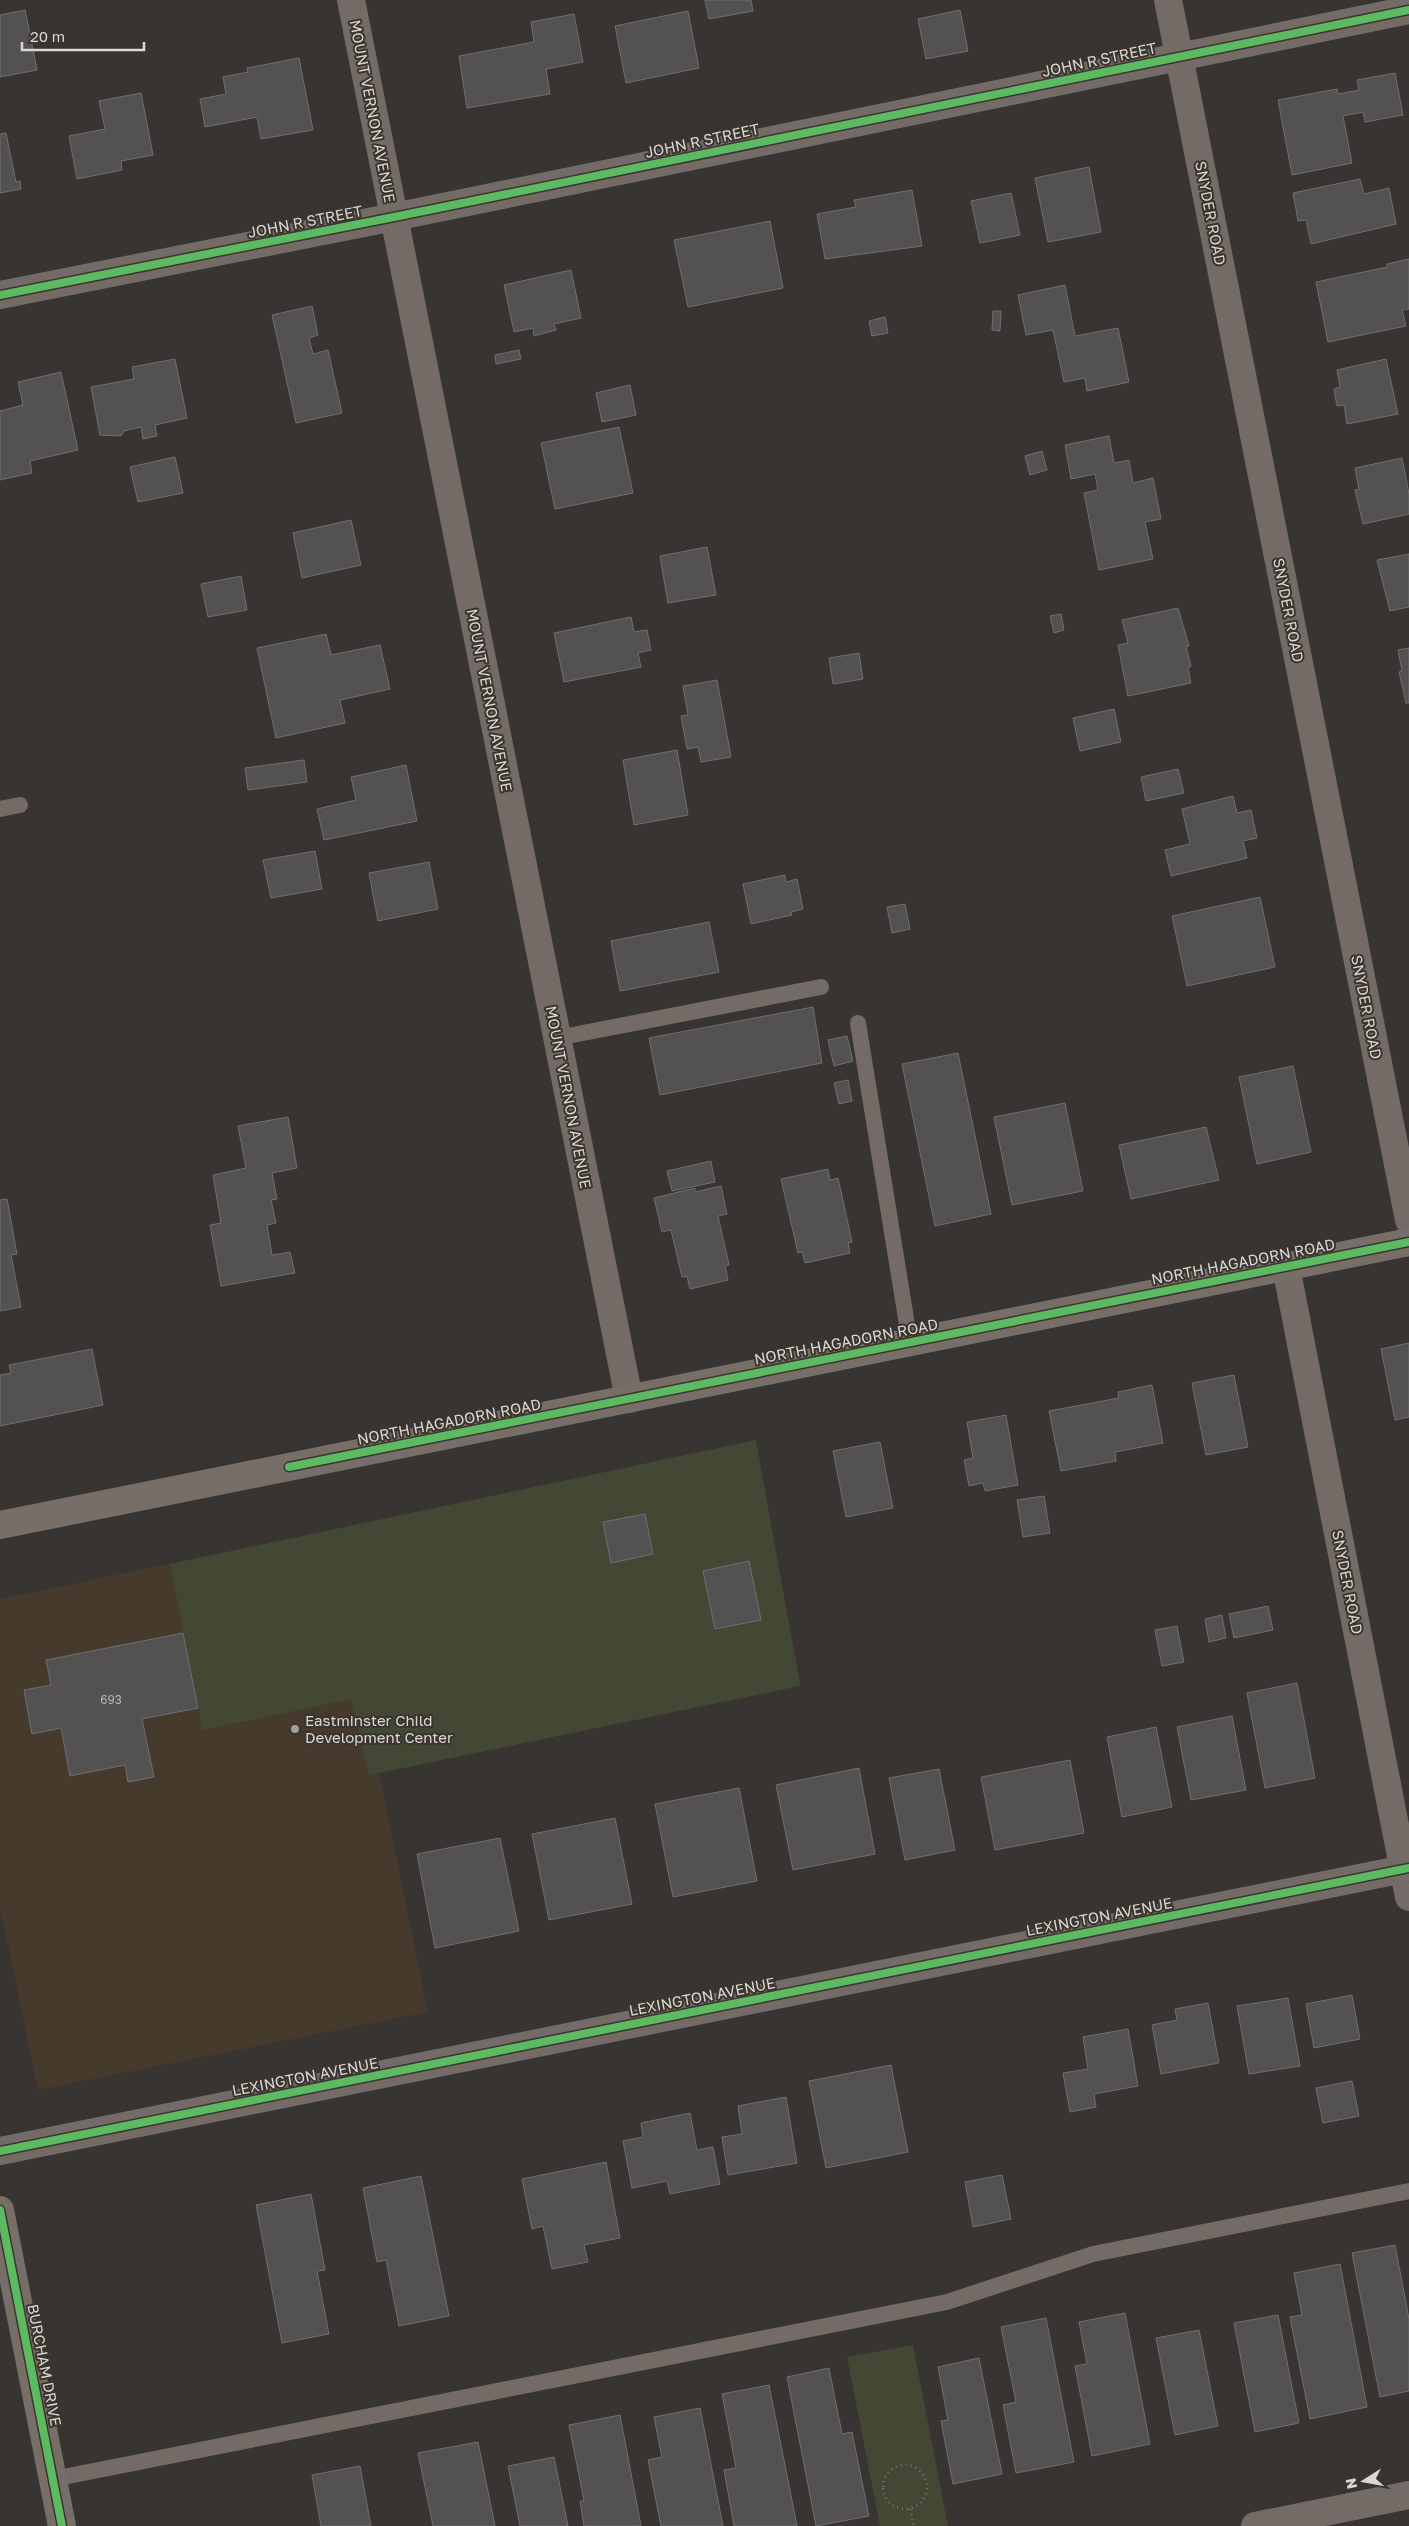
<svg xmlns="http://www.w3.org/2000/svg" width="1409" height="2526" font-family="'Golos Text',sans-serif">
  <style>
    .education { fill: #463a2d }
    .green { fill: #434834 }
    .building { fill: #535151; stroke: #716f70 }
    .lines { fill: none; stroke-linecap: round; stroke-linejoin: round }
    .path { stroke: #76706c; stroke-width: 3; stroke-dasharray: 1 4; stroke-linecap: butt }
    .lane { stroke: #746b67; stroke-width: 16 }
    .street { stroke: #746b67; stroke-width: 28 }
    .secondary { stroke: #786e68; stroke-width: 28 }
    .cycleway-casing { stroke: #3a352e; stroke-width: 11 }
    .cycleway { stroke: #5cba63; stroke-width: 8 }
    .poi-dot { fill: #a29f9a; stroke: #3a352e; stroke-width: 2 }
    .labels { text-anchor: middle; dominant-baseline: central; stroke-width: 4; stroke-linejoin: round; paint-order: stroke }
    .number-label { font-size: 12px; fill: #b9b6b2 }
    .street-label { font-size: 15px; fill: #dbd8d3; stroke: #3a352e }
    .poi-label { font-size: 15px; fill: #dbd8d3; stroke: #3a352e; text-anchor: start }
  </style>
  <rect width="100%" height="100%" fill="#373431"/>
  <path class="education" d="M755 1442 801 1685 379 1773 428 2012 38 2090 0 1906V1599Z"/>
  <path class="green" d="M756 1440 800 1686 369 1775 351 1699 203 1730 170 1564Z
    M913 2345 948 2526H880L847 2357Z"/>
  <path class="building" d="M705 0H751L753 11 709 19Z
    M25 10 37 70 0 77V15Z
    M960 10 968 51 926 59 918 19Z
    M688 11 699 68 626 83 615 26Z
    M574 14 583 62 546 69 550 94 467 108 459 56 534 42 531 22Z
    M299 58 313 130 261 139 257 117 205 127 200 99 226 94 223 77 248 72 247 68Z
    M1395 73 1403 115 1365 122 1363 112 1343 116 1352 163 1292 175 1278 100 1337 89 1338 94 1359 90 1357 80Z
    M141 93 153 155 121 161 122 170 77 179 69 136 105 129 99 101Z
    M6 133 16 182 20 181 21 189 0 193V134Z
    M1089 167 1101 232 1048 242 1035 178Z
    M1360 179 1364 194 1389 188 1396 224 1311 244 1306 220 1298 221 1293 193Z
    M912 190 922 246 825 259 817 214 856 207 854 200Z
    M1011 193 1020 235 980 243 971 201Z
    M770 221 783 288 688 307 674 240Z
    M1409 259V309L1402 310 1406 326 1328 342 1316 282 1387 267V264Z
    M571 270 581 318 554 324 556 330 534 336 533 328 514 332 504 285Z
    M1065 285 1075 336 1118 328 1129 382 1087 391 1085 378 1064 382 1053 330 1026 335 1018 295Z
    M312 306 318 335 309 338 313 354 328 350 342 413 296 423 272 315Z
    M993 311H1001L1000 331 992 330Z
    M885 317 888 333 872 336 869 321Z
    M519 350 521 359 496 364 495 355Z
    M175 359 187 418 155 425 157 436 143 439 141 427 124 431 121 436 100 435 91 387 134 379 132 367Z
    M1386 359 1398 414 1347 424 1344 405 1337 406 1334 389 1340 387 1337 370Z
    M61 372 78 450 30 461 32 473 0 480V411L23 405 18 382Z
    M630 385 636 415 602 422 596 393Z
    M619 427 633 493 555 509 541 443Z
    M1109 436 1114 463 1129 460 1133 483 1153 478 1161 519 1145 522 1153 559 1099 570 1084 493 1098 490 1095 474 1071 479 1065 445Z
    M1042 451 1047 470 1030 475 1025 456Z
    M175 457 183 493 138 502 130 467Z
    M1402 458 1409 494V514L1363 524 1355 490 1359 489 1355 468Z
    M351 520 361 565 302 578 293 533Z
    M707 547 716 595 668 603 660 556Z
    M1409 554V607L1390 611 1377 560Z
    M241 576 247 610 208 617 201 584Z
    M1178 608 1189 646 1186 647 1191 666 1188 668 1191 683 1128 696 1118 645 1128 643 1122 620Z
    M1061 614 1064 630 1054 633 1050 616Z
    M631 617 634 632 647 630 651 650 638 653 641 667 564 682 554 633Z
    M326 634 331 655 380 645 390 689 340 700 345 723 276 738 257 648Z
    M1409 648V703H1406L1399 672 1402 671 1398 650Z
    M859 653 863 679 833 684 829 658Z
    M717 680 731 757 701 762 698 747 687 749 681 716 688 715 683 686Z
    M1114 709 1121 742 1080 751 1073 718Z
    M677 750 688 815 634 825 623 760Z
    M304 760 307 782 248 790 245 768Z
    M406 765 417 821 324 840 317 809 356 800 351 777Z
    M1178 769 1184 793 1146 801 1141 777Z
    M1233 796 1237 813 1251 810 1257 838 1243 841 1247 858 1171 876 1165 850 1190 844 1182 809Z
    M315 851 322 889 271 898 263 860Z
    M429 862 438 909 378 921 369 873Z
    M785 875 786 882 797 879 803 909 791 912 792 915 751 924 743 884Z
    M1260 897 1275 967 1187 986 1172 916Z
    M905 904 910 929 892 933 887 907Z
    M709 922 719 972 620 991 611 941Z
    M813 1007 822 1063 660 1095 649 1038Z
    M847 1036 853 1061 834 1066 828 1040Z
    M958 1053 991 1214 935 1226 902 1064Z
    M1293 1066 1311 1152 1257 1164 1239 1077Z
    M848 1080 852 1101 839 1104 834 1083Z
    M1065 1103 1083 1191 1012 1205 994 1117Z
    M288 1117 297 1168 272 1173 277 1199 271 1200 276 1223 267 1225 272 1255 290 1252 295 1273 221 1286 210 1225 221 1223 213 1175 246 1168 238 1126Z
    M1206 1127 1219 1180 1131 1199 1119 1145Z
    M711 1161 715 1182 672 1191 667 1171Z
    M828 1169 830 1180 838 1178 852 1242 848 1243 850 1253 805 1263 802 1252 798 1253 781 1179Z
    M721 1186 727 1214 718 1216 729 1265 725 1266 728 1280 690 1289 687 1276 682 1277 671 1230 662 1232 654 1198 695 1188V1192Z
    M7 1199 17 1254 11 1255 21 1307 0 1311V1200Z
    M1409 1343V1417L1395 1420 1381 1349Z
    M92 1349 103 1405 0 1426V1375L11 1373 9 1365Z
    M1234 1375 1248 1447 1206 1455 1192 1383Z
    M1152 1385 1163 1443 1115 1452 1116 1461 1061 1471 1049 1411 1119 1398 1118 1392Z
    M1006 1415 1018 1485 985 1491 983 1483 969 1486 964 1460 973 1458 967 1422Z
    M880 1442 893 1508 846 1517 833 1451Z
    M1044 1496 1050 1533 1023 1537 1017 1500Z
    M645 1514 653 1554 611 1563 603 1522Z
    M749 1561 761 1620 715 1629 703 1571Z
    M1268 1606 1273 1630 1234 1638 1229 1614Z
    M1222 1615 1226 1638 1209 1642 1205 1619Z
    M1177 1626 1184 1662 1162 1666 1155 1630Z
    M183 1633 198 1708 142 1719 154 1777 128 1782 125 1765 70 1776 61 1728 32 1734 24 1690 51 1685 46 1660Z
    M1297 1683 1315 1778 1265 1788 1247 1693Z
    M1232 1716 1246 1790 1191 1800 1177 1727Z
    M1156 1727 1172 1807 1122 1817 1107 1737Z
    M1070 1760 1084 1833 995 1850 981 1777Z
    M859 1768 875 1854 793 1870 776 1785Z
    M939 1769 955 1850 905 1860 889 1778Z
    M739 1788 757 1881 673 1897 655 1804Z
    M615 1818 632 1904 549 1920 532 1834Z
    M500 1838 519 1931 435 1948 417 1854Z
    M1352 1995 1360 2039 1314 2048 1306 2004Z
    M1288 1998 1300 2066 1249 2074 1237 2006Z
    M1208 2003 1219 2063 1161 2074 1152 2025 1177 2020 1175 2009Z
    M1128 2029 1138 2086 1094 2094 1096 2107 1070 2112 1063 2073 1088 2069 1083 2037Z
    M891 2065 908 2152 826 2168 809 2081Z
    M1352 2081 1359 2116 1323 2123 1316 2088Z
    M786 2097 797 2163 728 2175 722 2137 742 2134 738 2106Z
    M690 2113 697 2150 713 2147 720 2184 670 2194 667 2181 632 2188 623 2141 643 2137 641 2123Z
    M606 2162 620 2238 584 2245 588 2262 552 2269 543 2226 532 2229 522 2179Z
    M1002 2175 1011 2219 973 2227 965 2182Z
    M421 2176 449 2316 399 2326 386 2260 377 2262 363 2188Z
    M311 2194 325 2270 317 2271 329 2334 282 2343 256 2205Z
    M1395 2245 1409 2319V2391L1380 2397 1352 2253Z
    M1340 2264 1367 2407 1310 2419 1290 2317 1302 2315 1294 2273Z
    M1125 2313 1150 2444 1092 2456 1075 2366 1087 2364 1079 2322Z
    M1278 2315 1299 2423 1255 2432 1234 2323Z
    M1046 2318 1074 2462 1016 2473 1003 2405 1016 2402 1001 2327Z
    M1199 2330 1218 2426 1175 2435 1156 2338Z
    M979 2358 1002 2474 953 2484 941 2421 948 2420 938 2367Z
    M829 2368 842 2434 852 2432 869 2516 816 2526 787 2377Z
    M769 2385 797 2526H734L724 2470 736 2468 722 2394Z
    M700 2408 723 2526H661L648 2460 662 2457 654 2417Z
    M620 2415 641 2526H584L580 2501H584L569 2425Z
    M478 2442 495 2526H433L418 2453Z
    M554 2457 568 2526H520L508 2466Z
    M360 2466 371 2526H321L312 2475Z"/>
  <g class="lines">
    <path class="path" d="M883 2487a22 22 0 1 1 44 0a22 22 0 1 1-44 0Z
      M910 2509 914 2526"/>
    <path class="lane" d="M0 809 20 805
      M858 1023 910 1343
      M557 1038 821 987
      M53 2479 947 2302 1093 2254 1409 2191"/>
    <path class="street" d="M351 0 629 1399
      M1168 0 1409 1220
      M0 295 394 217 1409 10
      M1286 1267 1409 1897
      M0 2151 1409 1868
      M1255 2526 1409 2495"/>
    <path class="secondary" d="M0 1525 1409 1242
      M0 2210 62 2526"/>
    <g class="cycleway-casing">
      <path id="cycleway" d="M0 295 394 217 1409 10
        M289 1467 1409 1242
        M0 2151 1409 1868
        M0 2210 62 2526"/>
    </g>
    <use href="#cycleway" class="cycleway"/>
  </g>
  <circle class="poi-dot" cx="295" cy="1729" r="5"/>
  <g class="labels">
    <g class="number-label">
      <text x="111" y="1699">693</text>
    </g>
    <g class="street-label">
      <text transform="translate(1099 59) rotate(-12)">JOHN R STREET</text>
      <text transform="translate(373 111) rotate(79)">MOUNT VERNON AVENUE</text>
      <text transform="translate(702 140) rotate(-12)">JOHN R STREET</text>
      <text transform="translate(1211 213) rotate(79)">SNYDER ROAD</text>
      <text transform="translate(305 221) rotate(-11)">JOHN R STREET</text>
      <text transform="translate(1289 610) rotate(79)">SNYDER ROAD</text>
      <text transform="translate(490 700) rotate(79)">MOUNT VERNON AVENUE</text>
      <text transform="translate(1367 1007) rotate(79)">SNYDER ROAD</text>
      <text transform="translate(569 1097) rotate(79)">MOUNT VERNON AVENUE</text>
      <text transform="translate(1243 1261) rotate(-11)">NORTH HAGADORN ROAD</text>
      <text transform="translate(846 1341) rotate(-11)">NORTH HAGADORN ROAD</text>
      <text transform="translate(449 1421) rotate(-11)">NORTH HAGADORN ROAD</text>
      <text transform="translate(1348 1582) rotate(79)">SNYDER ROAD</text>
      <text transform="translate(1099 1916) rotate(-11)">LEXINGTON AVENUE</text>
      <text transform="translate(702 1996) rotate(-11)">LEXINGTON AVENUE</text>
      <text transform="translate(305 2076) rotate(-11)">LEXINGTON AVENUE</text>
      <text transform="translate(45 2365) rotate(79)">BURCHAM DRIVE</text>
    </g>
    <g class="poi-label">
      <text x="305" y="1720">Eastminster Child<tspan x="305" dy="17">Development Center</tspan></text>
    </g>
  </g>
  <g transform="translate(1364 2481) rotate(259)" stroke="#3a352e" stroke-width="4" paint-order="stroke">
  <path d="M0-4L9 19L0 12L-9 19Z" fill="#dbd8d3"/>
  <text y="-8" font-size="14" font-weight="bold" text-anchor="middle" fill="#dbd8d3">N</text>
  </g>
  <path d="M22 42v8h122v-8" fill="none" stroke="#dbd8d3" stroke-width="2.5"/>
  <text x="30" y="42" font-size="15" fill="#dbd8d3" stroke="#3a352e" stroke-width="4" paint-order="stroke">20 m</text>
</svg>
